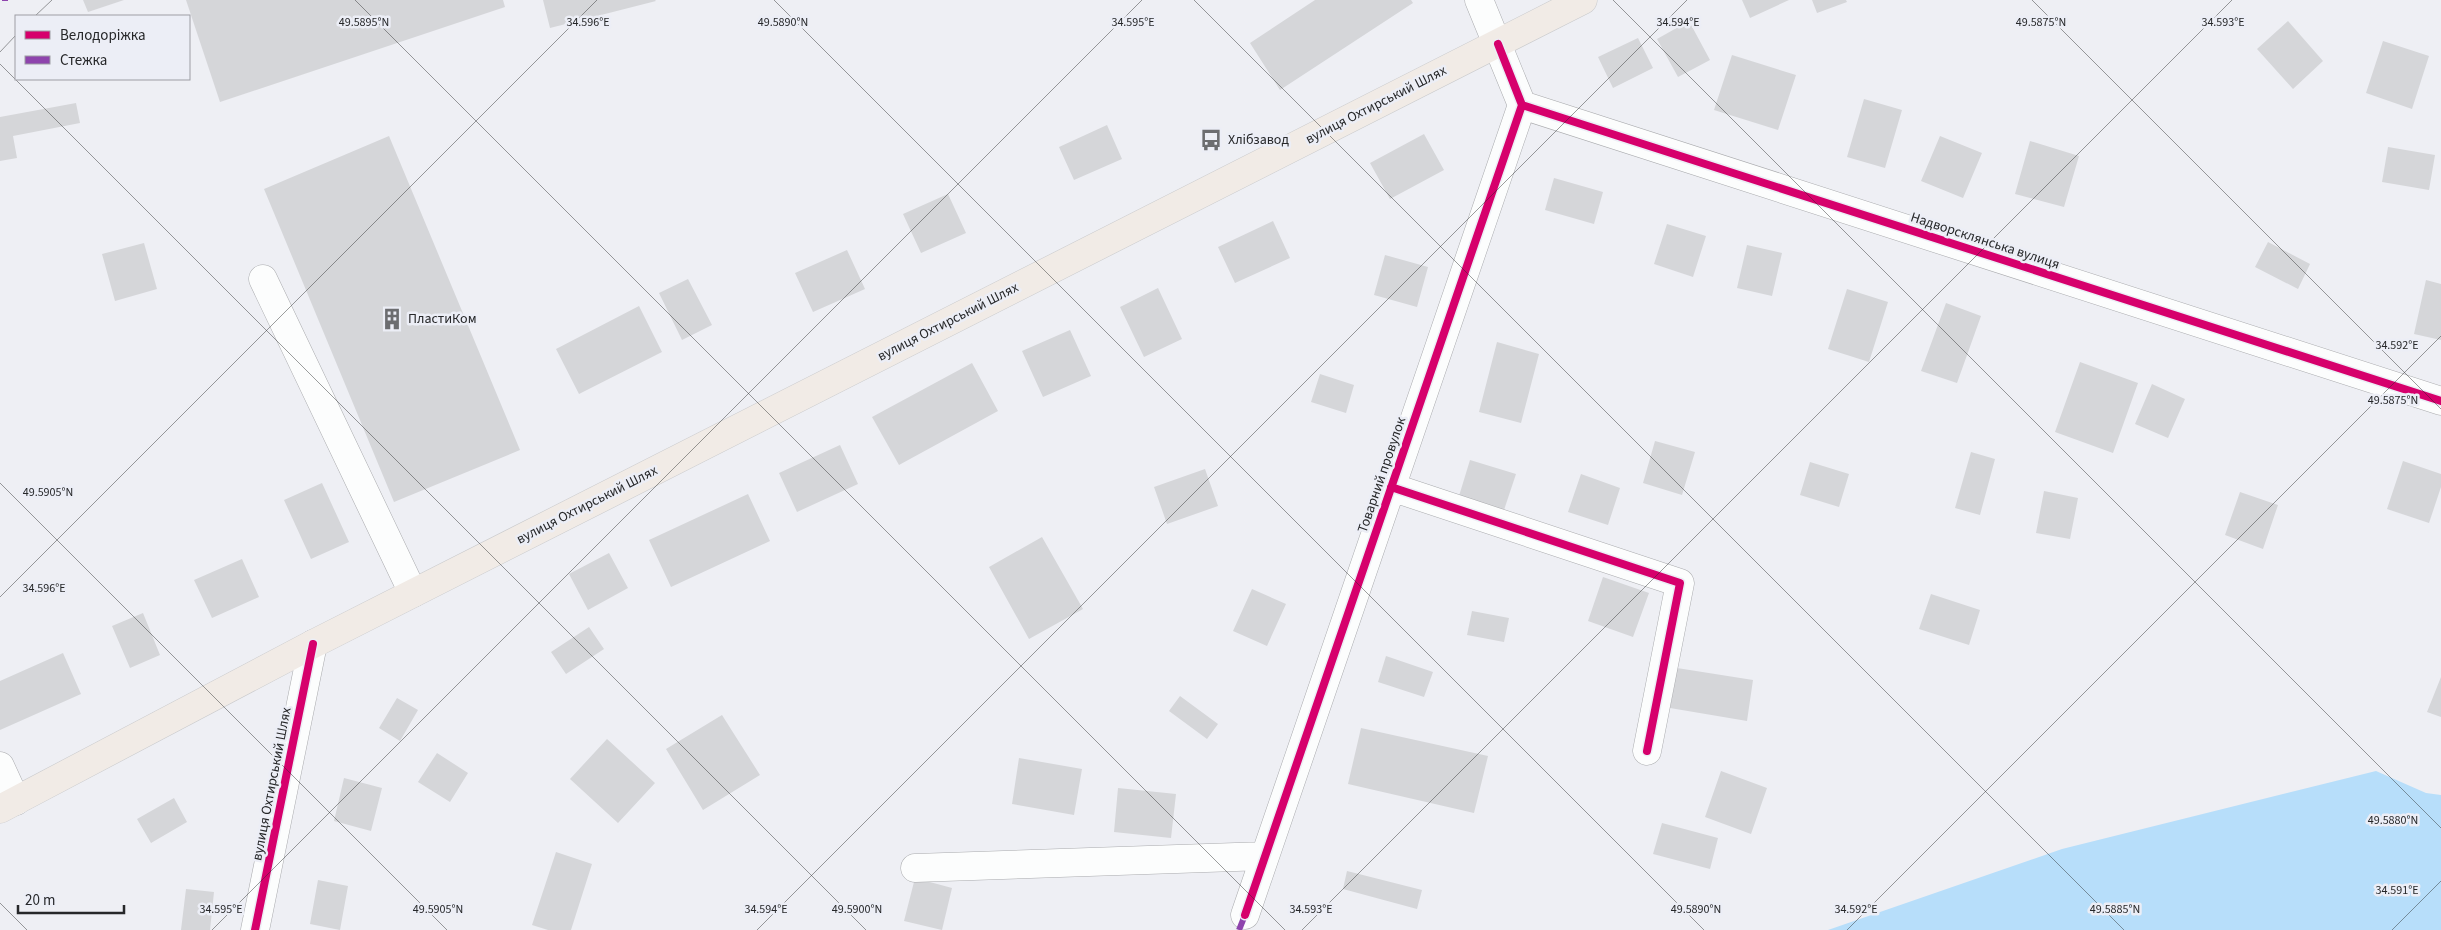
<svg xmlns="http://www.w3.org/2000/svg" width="2441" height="930" font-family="'Source Sans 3',sans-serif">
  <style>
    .water { fill: #b7defa }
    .building { fill: #d5d6d9 }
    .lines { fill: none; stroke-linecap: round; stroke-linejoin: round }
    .minor-casing { stroke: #aaabae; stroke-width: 29 }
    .major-casing { stroke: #c9cacc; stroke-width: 29 }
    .minor { stroke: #fcfdfd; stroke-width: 28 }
    .major { stroke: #f1ebe6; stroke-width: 28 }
    .quiet { stroke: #8e44ad; stroke-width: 6; stroke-dasharray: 12 6; stroke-linecap: butt }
    .cycleway-casing { stroke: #eceef6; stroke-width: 11 }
    .cycleway { stroke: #d6006c; stroke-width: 8 }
    .ticks { fill: none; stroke: #262729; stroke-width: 1; stroke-opacity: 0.45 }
    .labels { text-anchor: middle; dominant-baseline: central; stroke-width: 5; stroke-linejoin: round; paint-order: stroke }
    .street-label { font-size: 14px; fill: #262729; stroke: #eceef6 }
    .poi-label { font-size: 14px; fill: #262729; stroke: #eceef6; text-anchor: start }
    .ticks-label { font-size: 12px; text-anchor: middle; fill: #262729; stroke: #eceef6; stroke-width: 5; stroke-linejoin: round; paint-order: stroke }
  </style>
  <rect width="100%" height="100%" fill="#eeeff4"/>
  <path class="water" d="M2376 771 2426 793 2441 795V930H1828L2062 849Z"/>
  <path class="building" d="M83 0H124L88 12Z
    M186 0H503L505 7 220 102Z
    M543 0H655L656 1 550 28Z
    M1315 0H1411L1413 3 1280 90 1250 43Z
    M1742 0H1789L1750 18Z
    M1812 0H1846L1847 2 1817 13Z
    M1689 21 1710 60 1678 77 1657 39Z
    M2288 21 2323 61 2293 89 2257 49Z
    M1638 38 1653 68 1613 88 1598 57Z
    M2383 41 2429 56 2412 109 2366 93Z
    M1732 55 1796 75 1778 130 1714 110Z
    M1864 99 1902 110 1885 168 1847 157Z
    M76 103 80 123 13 136 17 158 0 161V117Z
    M1107 125 1122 159 1074 180 1059 147Z
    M1424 134 1444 170 1390 199 1370 163Z
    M389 136 520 450 394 502 264 189Z
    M1940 136 1982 153 1963 198 1921 181Z
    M2030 141 2079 156 2064 207 2015 194Z
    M2388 147 2435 155 2429 190 2382 182Z
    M1554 178 1603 192 1594 224 1545 210Z
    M948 194 966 233 921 253 903 214Z
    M1273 221 1290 258 1235 283 1218 247Z
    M1667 224 1706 236 1693 277 1654 264Z
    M2268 242 2310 264 2298 289 2255 267Z
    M144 243 157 289 115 301 102 254Z
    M1747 245 1782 253 1772 296 1737 288Z
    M847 250 865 289 813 312 795 273Z
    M1385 255 1428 267 1417 307 1374 295Z
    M688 279 712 325 682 340 659 293Z
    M2426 280 2441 284V340L2414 334Z
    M1158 288 1182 339 1144 357 1120 307Z
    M1847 289 1888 302 1869 362 1828 349Z
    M1946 303 1981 316 1957 383 1921 371Z
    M639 306 662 352 579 394 556 349Z
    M1070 330 1091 376 1043 397 1022 351Z
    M1497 342 1539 354 1521 423 1479 412Z
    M2080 362 2138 383 2113 453 2055 432Z
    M972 363 998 411 899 465 872 417Z
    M1320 374 1354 385 1346 413 1311 402Z
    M2152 384 2185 399 2168 438 2135 424Z
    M1655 441 1695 452 1682 495 1643 483Z
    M840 445 858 484 797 512 779 473Z
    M1971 452 1995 459 1980 515 1955 508Z
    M1470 460 1516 474 1504 510 1459 496Z
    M2403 461 2441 474V487L2429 523 2387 509Z
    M1810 462 1849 474 1839 507 1800 495Z
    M1205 469 1218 506 1167 524 1154 487Z
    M1581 474 1620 488 1608 525 1568 512Z
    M322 483 349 542 311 559 284 500Z
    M2044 491 2078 498 2070 539 2036 533Z
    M2240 492 2278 505 2263 549 2225 535Z
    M748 494 770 541 671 587 649 540Z
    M1042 537 1083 609 1029 639 989 567Z
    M609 553 628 588 588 610 569 574Z
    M242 559 259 597 212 618 194 580Z
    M1603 577 1649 593 1633 637 1588 621Z
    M1252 589 1286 604 1267 646 1233 631Z
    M1931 594 1980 610 1969 645 1919 629Z
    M1472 611 1509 618 1504 642 1467 635Z
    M143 613 160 655 130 668 112 626Z
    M589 627 604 649 566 674 551 652Z
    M63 653 81 694 0 730V681Z
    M1386 656 1433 672 1424 697 1378 682Z
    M1677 668 1753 680 1747 721 1670 708Z
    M2441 677V717L2427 712Z
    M1180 696 1218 724 1207 739 1169 711Z
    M397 698 418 710 400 741 379 728Z
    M722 715 760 775 703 810 666 749Z
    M1361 728 1488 756 1474 813 1348 784Z
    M607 739 655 783 618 823 570 779Z
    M437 753 468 773 450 802 418 782Z
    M1019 758 1082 769 1074 815 1012 804Z
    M1721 771 1767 788 1751 834 1705 817Z
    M344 778 382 788 371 831 334 821Z
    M1118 788 1176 794 1171 838 1114 832Z
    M174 798 187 822 151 843 137 819Z
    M1662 823 1718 838 1710 869 1653 854Z
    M556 852 592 864 571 930H548L532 925Z
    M1347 871 1422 890 1417 909 1343 889Z
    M915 878 952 888 942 930 904 921Z
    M318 880 348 886 340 930 310 924Z
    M186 889 214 892 210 930H181Z"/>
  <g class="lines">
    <g class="minor-casing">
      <path id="minor" d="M1522 105 2441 401
        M263 279 413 593
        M1391 487 1680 583 1647 751
        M0 766 16 801
        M915 868 1265 856
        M1245 915 1522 105 1479 0
        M255 930 313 644"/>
    </g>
    <g class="major-casing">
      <path id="major" d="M0 809 313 644 1583 0"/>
    </g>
    <use href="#minor" class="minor"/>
    <use href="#major" class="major"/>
    <path class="quiet" d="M5 1V0
      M1239 930 1245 915"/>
    <g class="cycleway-casing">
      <path id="cycleway" d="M1522 105 2441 401
        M1391 487 1680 583 1647 751
        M1245 915 1522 105 1498 44
        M255 930 313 644"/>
    </g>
    <use href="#cycleway" class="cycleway"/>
  </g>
  <path class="ticks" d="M355 0 1285 930M774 0 1704 930M1194 0 2124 930M1613 0 2441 828M2032 0 2441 409M35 16 52 0M0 52 16 35M0 64 866 930M0 483 447 930M0 597 597 0M0 903 27 930M212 930 1142 0M757 930 1687 0M1302 930 2232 0M1847 930 2441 336M2392 930 2441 881"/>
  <defs>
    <g id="bus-bare" transform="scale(1.725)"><path d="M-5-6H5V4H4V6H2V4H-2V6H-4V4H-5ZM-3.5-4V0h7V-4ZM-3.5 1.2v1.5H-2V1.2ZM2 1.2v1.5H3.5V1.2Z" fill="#6c6d70" stroke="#eceef6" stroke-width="2.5" paint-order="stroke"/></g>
    <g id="building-bare" transform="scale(1.725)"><path d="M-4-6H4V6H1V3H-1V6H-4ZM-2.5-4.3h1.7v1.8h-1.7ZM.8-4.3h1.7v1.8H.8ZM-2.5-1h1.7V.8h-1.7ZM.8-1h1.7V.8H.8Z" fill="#6c6d70" stroke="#eceef6" stroke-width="2.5" paint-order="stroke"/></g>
  </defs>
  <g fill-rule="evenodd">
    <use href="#bus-bare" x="1211" y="140"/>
    <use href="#building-bare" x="392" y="319"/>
  </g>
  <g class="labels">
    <g class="street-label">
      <text transform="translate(1376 105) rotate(-27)">вулиця Охтирський Шлях</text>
      <text transform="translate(1985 241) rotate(18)">Надворсклянська вулиця</text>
      <text transform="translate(948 322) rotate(-27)">вулиця Охтирський Шлях</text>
      <text transform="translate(1382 475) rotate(-71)">Товарний провулок</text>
      <text transform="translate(587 505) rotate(-27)">вулиця Охтирський Шлях</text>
      <text transform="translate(272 784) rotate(-79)">вулиця Охтирський Шлях</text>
    </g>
    <g class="poi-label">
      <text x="1228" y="140">Хлібзавод</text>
      <text x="408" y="319">ПластиКом</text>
    </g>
  </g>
  <g class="ticks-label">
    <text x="364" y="26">49.5895°N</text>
    <text x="588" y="26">34.596°E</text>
    <text x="783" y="26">49.5890°N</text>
    <text x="1133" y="26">34.595°E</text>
    <text x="1678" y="26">34.594°E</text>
    <text x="2041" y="26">49.5875°N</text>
    <text x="2223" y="26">34.593°E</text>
    <text x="2397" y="349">34.592°E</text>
    <text x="2393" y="404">49.5875°N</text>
    <text x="48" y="496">49.5905°N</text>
    <text x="44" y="592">34.596°E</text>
    <text x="2393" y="824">49.5880°N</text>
    <text x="2397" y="894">34.591°E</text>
    <text x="221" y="913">34.595°E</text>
    <text x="1856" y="913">34.592°E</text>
    <text x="438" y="913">49.5905°N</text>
    <text x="766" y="913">34.594°E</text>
    <text x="857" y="913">49.5900°N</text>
    <text x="1311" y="913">34.593°E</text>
    <text x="1696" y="913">49.5890°N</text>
    <text x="2115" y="913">49.5885°N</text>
  </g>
  <rect x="15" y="15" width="175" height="65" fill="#eceef6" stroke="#9d9ea4"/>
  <rect x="25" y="31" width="25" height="8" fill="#d6006c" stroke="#9d9ea4"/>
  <text x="60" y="40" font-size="15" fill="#262729">Велодоріжка</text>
  <rect x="25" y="56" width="25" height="8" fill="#8e44ad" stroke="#9d9ea4"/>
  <text x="60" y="65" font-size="15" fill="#262729">Стежка</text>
  <path d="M18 905v8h106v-8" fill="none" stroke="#262729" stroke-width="2.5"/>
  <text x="25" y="905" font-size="15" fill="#262729" stroke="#eceef6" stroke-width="4" paint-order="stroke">20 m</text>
</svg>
